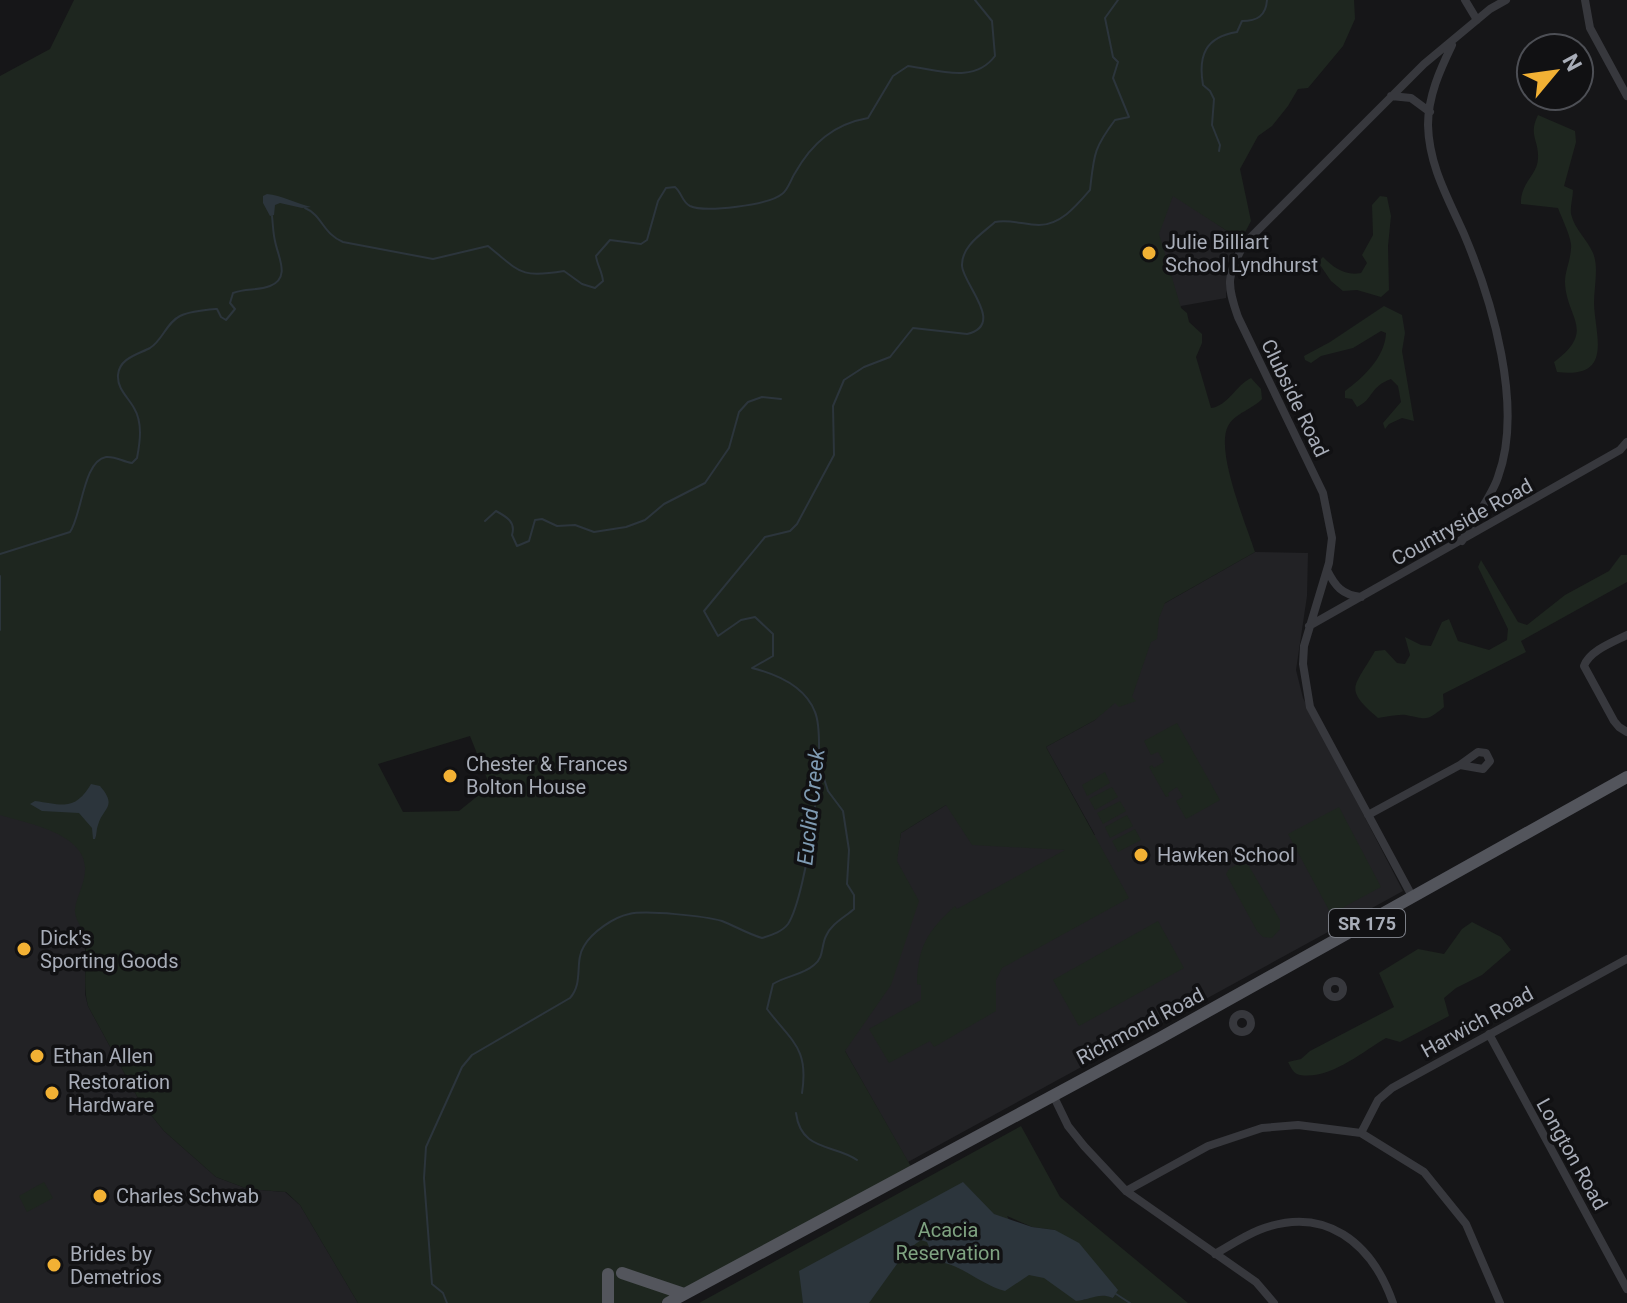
<svg xmlns="http://www.w3.org/2000/svg" width="1627" height="1303" font-family="Roboto,sans-serif">
  <style>
    .built { fill: #222225 }
    .green { fill: #1e261f; fill-rule: evenodd }
    .water { fill: #2c353c }
    .lines { fill: none; stroke-linecap: round; stroke-linejoin: round }
    .stream { stroke: #2c353c; stroke-width: 2 }
    .minor { stroke: #37383d; stroke-width: 8 }
    .primary { stroke: #53555c; stroke-width: 12 }
    .poi-dot { fill: #f2b134; stroke: #111113; stroke-width: 3 }
    .labels { text-anchor: middle; dominant-baseline: central; stroke-width: 7; stroke-linejoin: round; paint-order: stroke }
    .shield { fill: #111113; stroke: #7b7e86; stroke-width: 2 }
    .shield-label { font-size: 18px; font-weight: bold; fill: #a8adb8 }
    .poi-label { font-size: 20px; fill: #a8adb8; stroke: #111113; text-anchor: start }
    .street-label { font-size: 20px; fill: #a8adb8; stroke: #111113 }
    .park-label { font-size: 20px; fill: #7fa381; stroke: #111113 }
    .water-label { font-size: 22px; font-style: italic; fill: #7f9bb3; stroke: #111113 }
  </style>
  <rect width="100%" height="100%" fill="#161618"/>
  <path class="built" d="M1118 158 1241 240 1227 265 1226 298 1181 306 1158 343Z
    M1255 552 1308 553 1307 596 1296 670 1303 698 1403 891 908 1162 824 1014 892 885 901 833 946 805 1095 835 1046 747 1095 720 1139 618Z
    M105 746 81 925 85 937V994L88 1006 139 1100 164 1131 216 1177 248 1189 285 1192 300 1205 358 1303H0V794Z"/>
  <path class="green" d="M74 0H1354L1355 19 1343 46 1308 88 1298 89 1288 106 1272 126 1258 136 1240 169 1251 221 1241 240 1173 196 1159 234 1181 308 1187 313 1189 322 1202 334V343L1196 357 1211 408C1228 406 1236 385 1251 378L1261 389 1262 399C1253 409 1235 413 1228 426 1215 451 1246 524 1255 552L1165 603 1159 618 1157 639 1151 642 1132 697 1136 701 1119 707 1115 703 1095 720 1046 747 1129 898 1002 968 996 980V1011L934 1047 930 1041 889 1063 869 1029 921 1000V985L917 984C918 946 927 932 955 906L957 909 1065 850 972 845 946 805 901 833 897 861 919 901 891 985 845 1051 913 1170 668 1303H358L300 1205 286 1192 248 1189 216 1177 164 1131 139 1100 88 1006C82 984 88 961 85 938 83 928 74 919 75 909 77 895 86 881 85 867 84 833 26 823 0 815V76L50 49ZM470 736 490 786 459 811 403 812 378 764Z
    M1538 115 1575 131 1576 142 1564 186 1573 190C1573 197 1570 207 1571 214 1575 230 1587 239 1593 253 1599 267 1594 287 1594 303 1595 336 1614 379 1557 372L1554 362C1597 330 1566 318 1565 282 1565 270 1572 257 1571 244 1569 232 1562 219 1558 208L1521 204C1520 182 1538 175 1538 158 1539 140 1528 135 1538 115Z
    M1380 196 1387 197 1391 216 1388 246 1389 290 1381 297 1357 290 1343 291 1331 281 1318 262 1323 257C1334 268 1345 276 1361 273L1367 263 1362 255 1373 235 1372 205Z
    M1384 306 1402 315 1405 333 1402 351 1414 421 1402 418 1389 424 1385 429 1383 423 1401 402 1398 386 1391 379C1369 387 1374 399 1357 407L1352 399 1345 398V391C1364 377 1385 357 1386 333L1381 331 1353 348 1321 356 1311 363 1305 360 1304 356 1330 342Z
    M1621 555H1627V582L1521 641 1526 652 1443 694 1444 707C1426 722 1427 719 1406 715 1397 714 1387 717 1378 718 1343 688 1354 688 1375 651L1385 650 1397 663 1405 664 1410 655 1405 637 1421 645 1431 646 1442 622 1449 619 1458 641 1489 650 1507 640 1508 629 1478 567 1481 560 1518 622 1527 625 1565 595 1609 571Z
    M1177 723 1220 800 1186 819 1176 801 1183 797 1177 787 1168 793 1169 796 1166 797 1149 767 1152 765 1154 768 1164 762 1158 752 1151 755 1144 741Z
    M1105 772 1110 783 1087 796 1082 785Z
    M1112 787 1118 797 1095 810 1089 799Z
    M1120 801 1126 811 1103 824 1097 813Z
    M1339 807 1381 887 1331 914 1288 834Z
    M1127 815 1133 826 1110 838 1105 827Z
    M1135 829 1141 840 1118 852 1112 841Z
    M1242 862 1249 866 1280 920V929L1272 938 1263 937 1257 931 1226 874 1229 869Z
    M1158 921 1184 968 1079 1026 1053 980Z
    M1472 922 1501 937 1511 950 1482 975 1456 988 1444 998 1449 1016 1400 1042 1386 1038C1362 1052 1330 1080 1300 1075 1293 1074 1291 1067 1288 1062L1301 1059 1310 1051 1394 1007 1379 973 1418 949 1444 954 1462 929Z
    M1021 1126 1060 1197 1188 1303H699ZM1007 1216 1032 1227 1055 1230 1114 1298C1102 1294 1094 1293 1084 1300 1042 1287 1028 1252 1007 1216Z
    M44 1182 53 1198 27 1212 19 1196Z"/>
  <path class="water" d="M267 194C281 195 297 204 311 207L302 208 280 203 275 205 274 215 270 216 263 203V196Z
    M91 784 100 786C118 807 103 807 98 825 96 830 97 834 95 839H93L92 828 79 813 42 811 30 804 35 801C63 805 75 811 91 784Z
    M963 1182 994 1214 1032 1227 1055 1230 1079 1243 1118 1290 1113 1298C1098 1292 1091 1300 1076 1301L1044 1278 1029 1275 1005 1291C979 1284 962 1264 935 1261L927 1242 921 1240 907 1250 869 1303H803L799 1271Z"/>
  <g class="lines">
    <path class="stream" d="M1219 151 1220 145 1212 125 1214 99 1210 91 1203 85C1198 56 1205 37 1237 32L1242 21C1257 21 1266 16 1267 0
      M305 208C322 215 323 234 343 242L433 259 488 246C521 273 520 278 564 271L582 284 595 288 603 281C602 271 597 265 596 256L610 240 641 244 647 240 658 201 666 188 675 187C682 193 682 202 690 206 705 213 769 205 782 194 788 190 791 179 795 173 812 143 834 124 868 118L893 76 908 66C939 70 974 84 995 56L992 21 975 0
      M485 521 496 511C507 517 516 522 512 535L517 546 529 541 535 520 542 519 557 526 575 525 594 532 626 527 645 520 664 504 705 483 729 448 739 412 748 402 762 397 781 399
      M0 554 70 532C82 515 83 461 106 457 116 456 123 462 132 463L137 458C140 442 143 423 134 408 128 397 117 389 118 375 119 358 139 354 150 348 163 340 166 323 180 316 191 311 205 310 217 309L221 317 226 320 235 309 230 303 233 293C246 288 257 291 270 286 291 278 278 257 275 241 273 233 273 224 272 216
      M0 576V630
      M802 1093C809 1048 792 1042 767 1009L773 984C785 976 803 975 814 965 824 958 821 946 826 936 831 924 845 917 854 909V895L847 884 849 850 843 811 828 791 819 763
      M796 1113C801 1152 835 1144 857 1160
      M1116 1294 1130 1303
      M447 1303 443 1293 432 1284 424 1178 426 1147 462 1067 472 1055 570 998C584 982 574 962 584 946 592 932 614 917 629 914 646 910 705 916 722 921 735 926 748 934 762 938 771 935 782 932 788 924 807 895 828 743 815 712 805 686 776 674 752 668L773 656V634L755 617 741 620 718 636 704 611 765 537 790 531 797 524 834 455 833 406 844 380 864 367 890 357 913 328 967 334C1006 325 963 284 962 266 961 246 983 233 995 222 1011 219 1024 225 1039 225 1061 225 1077 205 1090 190 1094 156 1093 149 1115 120L1129 117 1113 78 1118 62 1113 57 1105 18 1118 0"/>
    <path class="minor" d="M1465 0 1477 20
      M1585 0 1590 28 1627 96
      M1452 45C1440 70 1428 96 1428 125 1429 166 1448 198 1464 234 1492 300 1524 407 1498 477 1492 496 1472 522 1462 541
      M1391 96 1411 98 1430 112
      M1327 570C1335 586 1342 595 1361 597
      M1309 626 1620 450 1627 442
      M1627 635C1613 642 1589 651 1584 666L1614 721 1619 727 1627 732
      M1368 815 1460 765 1483 769 1490 761 1486 753 1478 752 1460 765
      M1413 898 1310 707 1303 664 1304 646 1329 563 1332 538 1323 493 1238 317C1226 283 1227 276 1244 244L1424 64 1490 9 1506 0
      M1327 989a8 8 0 1 1 16 0a8 8 0 1 1-16 0Z
      M1233 1023a9 9 0 1 1 18 0a9 9 0 1 1-18 0Z
      M1489 1034 1627 1289
      M1053 1095 1068 1126 1084 1146 1126 1191 1256 1282 1274 1303
      M1361 1133 1378 1100 1392 1088 1627 959
      M1126 1191 1208 1146 1262 1128 1298 1125 1361 1133 1424 1172 1466 1224 1500 1303
      M1215 1254C1229 1246 1244 1236 1259 1230 1325 1204 1372 1243 1393 1303"/>
    <path class="primary" d="M622 1273 684 1294
      M608 1303V1274
      M668 1303 1160 1038 1627 777"/>
  </g>
  <g class="poi-dot">
    <circle cx="1149" cy="253" r="8"/>
    <circle cx="450" cy="776" r="8"/>
    <circle cx="1141" cy="855" r="8"/>
    <circle cx="24" cy="949" r="8"/>
    <circle cx="37" cy="1056" r="8"/>
    <circle cx="52" cy="1093" r="8"/>
    <circle cx="100" cy="1196" r="8"/>
    <circle cx="54" cy="1265" r="8"/>
  </g>
  <g class="labels">
    <rect class="shield" x="1329" y="909" width="76" height="28" rx="6"/>
    <g class="shield-label">
      <text x="1367" y="923">SR 175</text>
    </g>
    <g class="poi-label">
      <text x="1165" y="242">Julie Billiart<tspan x="1165" dy="23">School Lyndhurst</tspan></text>
      <text x="466" y="764">Chester &amp; Frances<tspan x="466" dy="23">Bolton House</tspan></text>
      <text x="1157" y="855">Hawken School</text>
      <text x="40" y="938">Dick's<tspan x="40" dy="23">Sporting Goods</tspan></text>
      <text x="53" y="1056">Ethan Allen</text>
      <text x="68" y="1082">Restoration<tspan x="68" dy="23">Hardware</tspan></text>
      <text x="116" y="1196">Charles Schwab</text>
      <text x="70" y="1254">Brides by<tspan x="70" dy="23">Demetrios</tspan></text>
    </g>
    <g class="street-label">
      <text transform="translate(1295 398) rotate(64)">Clubside Road</text>
      <text transform="translate(1462 522) rotate(-29)">Countryside Road</text>
      <text transform="translate(1477 1022) rotate(-29)">Harwich Road</text>
      <text transform="translate(1140 1026) rotate(-28)">Richmond Road</text>
      <text transform="translate(1572 1154) rotate(61)">Longton Road</text>
    </g>
    <g class="park-label">
      <text x="948" y="1230">Acacia<tspan x="948" dy="23">Reservation</tspan></text>
    </g>
    <g class="water-label">
      <text transform="translate(811 807) rotate(-84)">Euclid Creek</text>
    </g>
  </g>
  <g transform="translate(1555 72) rotate(61)"><circle r="38" fill="#111113" stroke="#4d4f55" stroke-width="2"/>
  <path d="M0-6L14 30L0 20L-14 30Z" fill="#f2b134"/>
  <text y="-12" font-size="22" font-weight="bold" text-anchor="middle" fill="#a8adb8">N</text>
  </g>
</svg>
